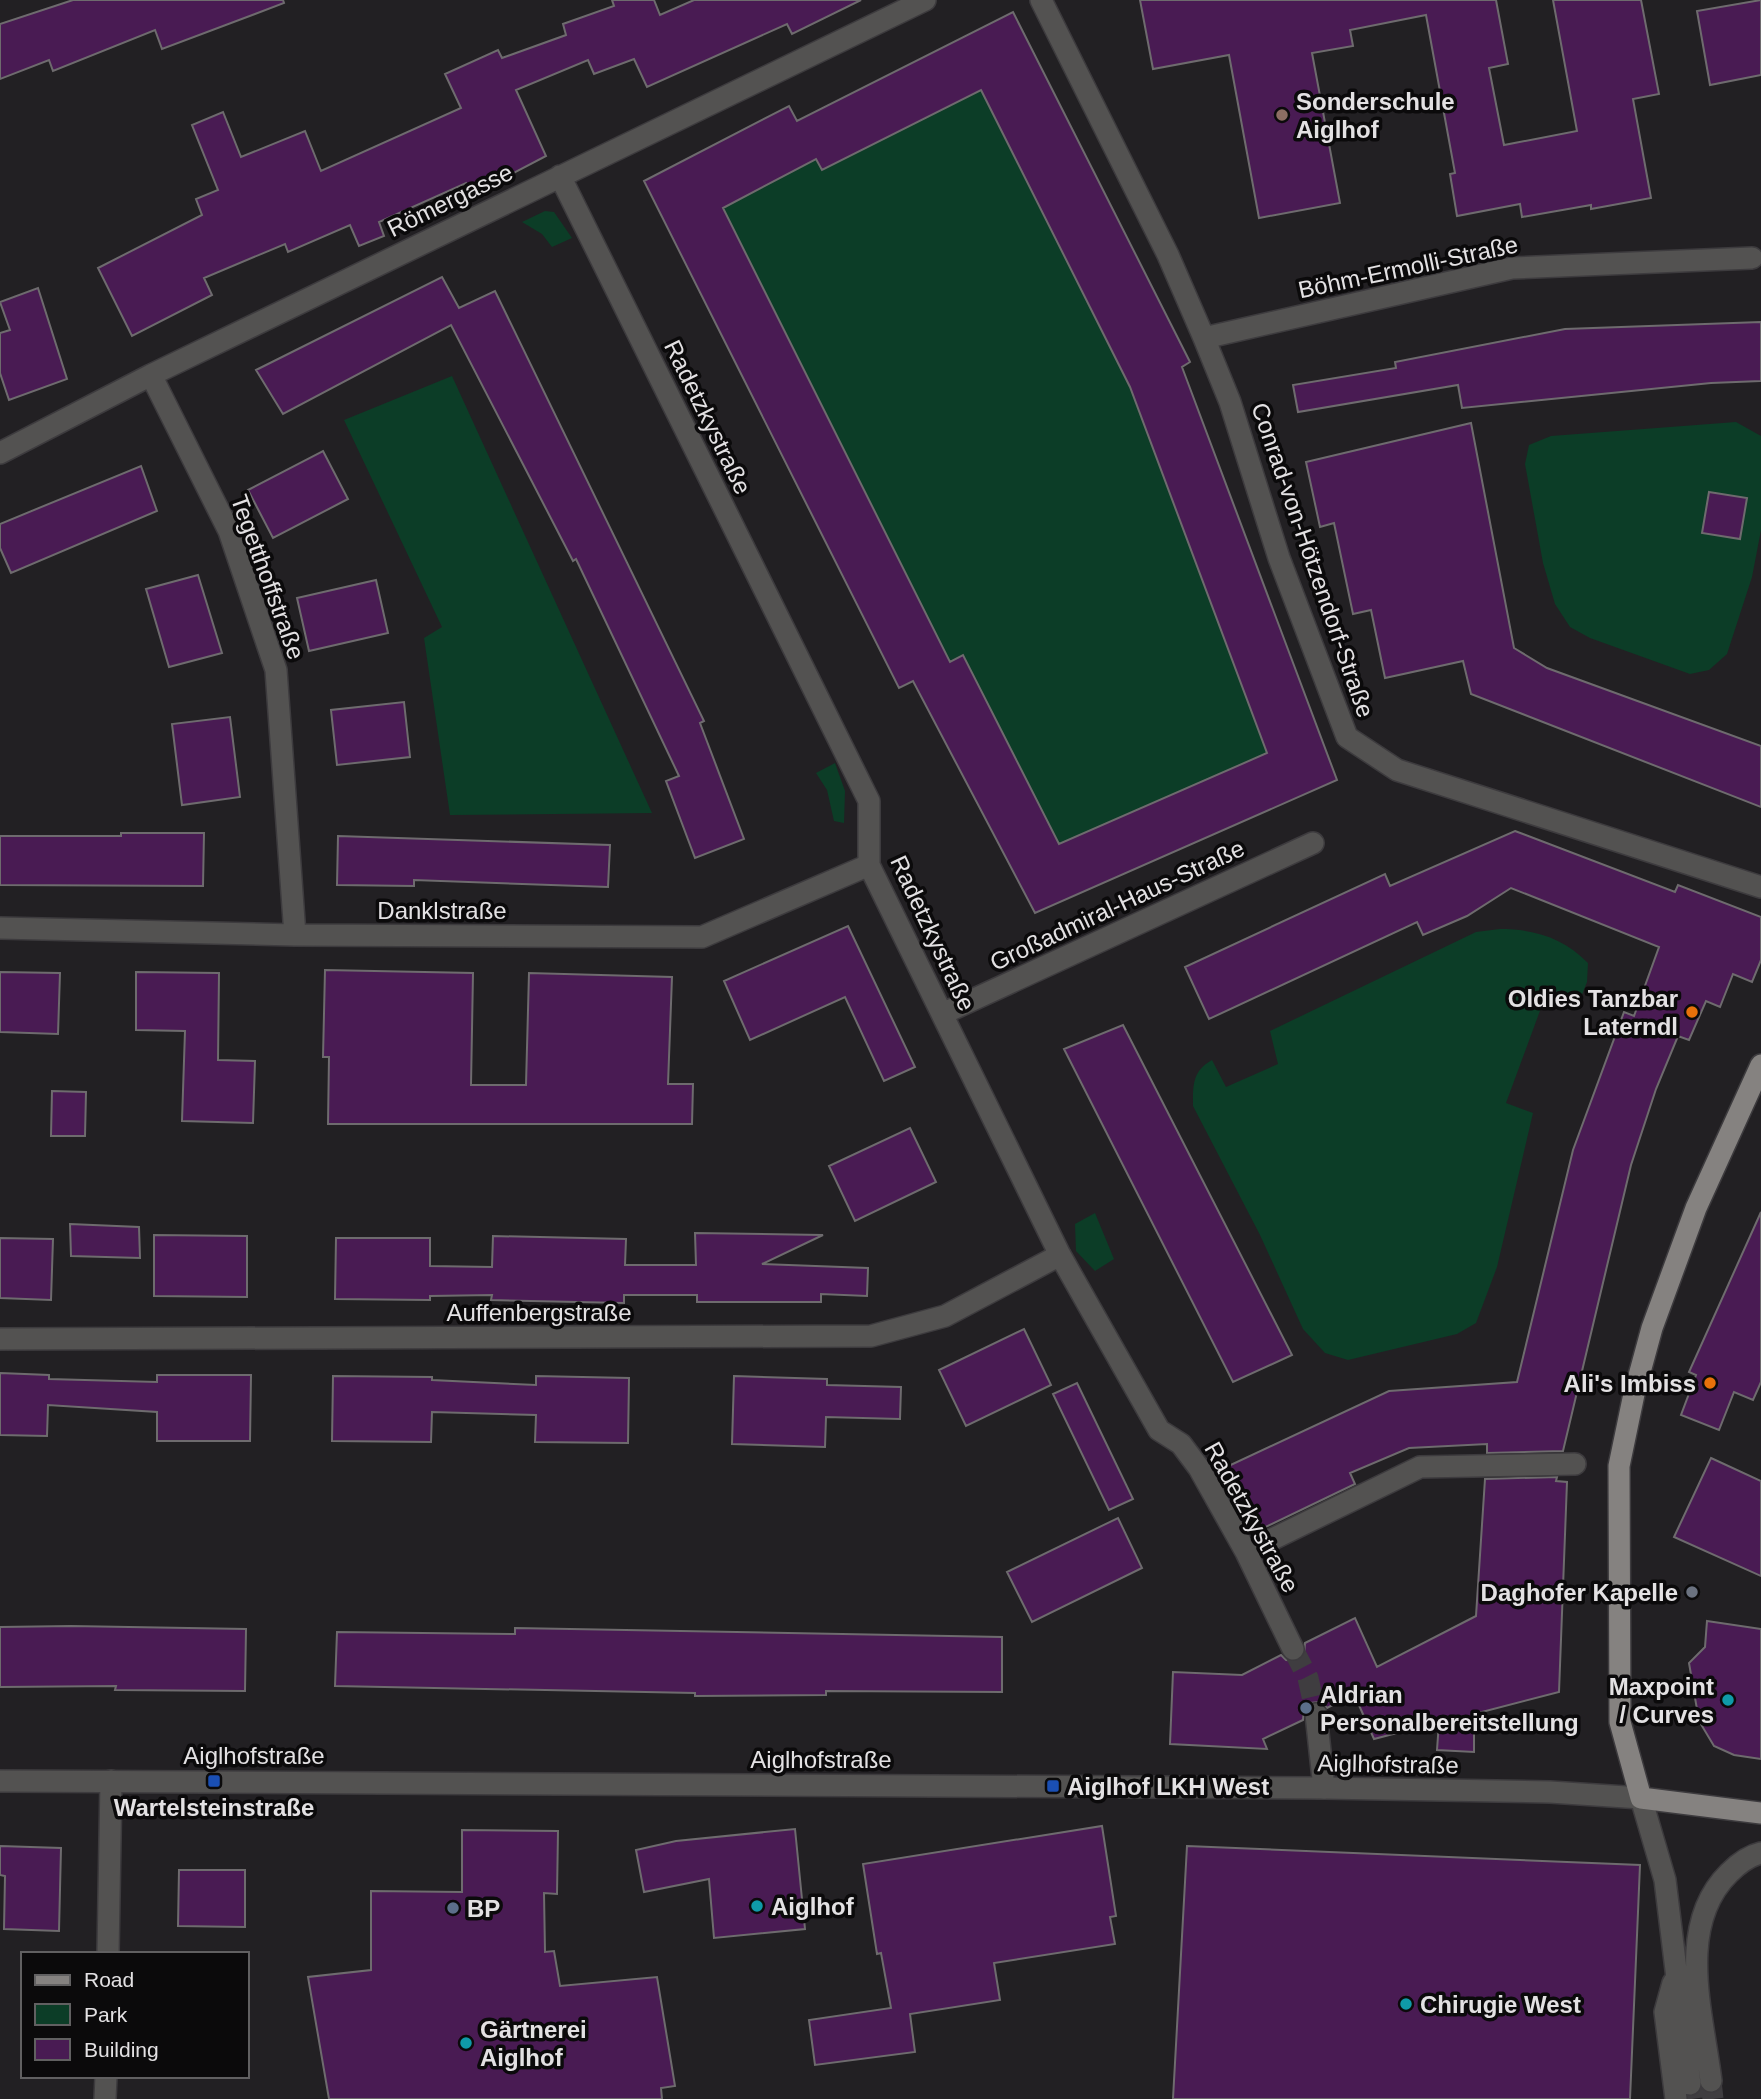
<svg xmlns="http://www.w3.org/2000/svg" width="1761" height="2099" font-family="Arial,sans-serif">
  <style>
    .green { fill: #0c3d27 }
    .building { fill: #491b53; stroke: #6e6b6e; stroke-width: 2; fill-rule: evenodd }
    .lines { fill: none; stroke-linecap: round; stroke-linejoin: round }
    .minor-tunnel { stroke: #3f3d40; stroke-width: 21; stroke-dasharray: 21 10; stroke-linecap: butt }
    .minor-casing { stroke: #3d3b3e; stroke-width: 24 }
    .tertiary-casing { stroke: #3d3b3e; stroke-width: 24 }
    .primary-casing { stroke: #3d3b3e; stroke-width: 24 }
    .minor { stroke: #535251; stroke-width: 21 }
    .tertiary { stroke: #535251; stroke-width: 21 }
    .primary { stroke: #858280; stroke-width: 21 }
    .education-dot { fill: #8d6e63; stroke: #0b0a0b; stroke-width: 2.5 }
    .food-dot { fill: #e8710a; stroke: #0b0a0b; stroke-width: 2.5 }
    .worship-dot { fill: #6b7280; stroke: #0b0a0b; stroke-width: 2.5 }
    .culture-dot { fill: #0f9aa8; stroke: #0b0a0b; stroke-width: 2.5 }
    .service-dot { fill: #5c6f8a; stroke: #0b0a0b; stroke-width: 2.5 }
    .transit-dot { fill: #1a4fb4; stroke: #0b0a0b; stroke-width: 2.5 }
    .labels { text-anchor: middle; dominant-baseline: central; stroke-width: 7; stroke-linejoin: round; paint-order: stroke }
    .poi-label { font-size: 24px; font-weight: bold; fill: #e3e1e3; stroke: #0b0a0b; text-anchor: start }
    .street-label { font-size: 24px; fill: #e3e1e3; stroke: #0b0a0b }
  </style>
  <rect width="100%" height="100%" fill="#222023"/>
  <path class="green" d="M981 90 1130 387 1267 753 1059 844 963 655 950 662 723 208 816 159 822 170Z
    M545 211 554 212 572 238 552 247 542 234 522 222Z
    M452 376 652 813 450 815 424 638 442 627 344 420Z
    M1736 422 1761 436V530L1752 577 1727 654 1709 670 1690 674 1590 638 1570 627 1555 604 1543 563 1525 464 1529 445 1551 436Z
    M835 763 845 791 844 823 834 821 827 790 816 773Z
    M1500 929C1535 929 1564 938 1588 963L1587 982 1579 1002 1548 989 1506 1103 1533 1113 1497 1267 1476 1323 1457 1334 1348 1360 1325 1353 1303 1329 1260 1235 1193 1106C1193 1086 1192 1071 1212 1060L1226 1087 1278 1064 1270 1031 1476 932Z
    M1095 1213 1114 1259 1095 1271 1076 1251 1075 1224Z"/>
  <path class="building" d="M73 0H283L284 3 162 49 155 30 53 71 49 60 0 79V24Z
    M612 0H654L660 15 694 0H861L792 34 787 24 647 87 634 59 594 74 588 60 516 90 546 156 471 195 466 183 379 222 384 236 359 246 350 225 288 252 285 244 204 278 212 295 132 336 98 268 202 215 196 199 218 190 192 125 223 112 241 157 305 131 321 171 461 108 445 74 498 50 502 58 566 35 563 24 614 6Z
    M1140 0H1496L1508 64 1489 68 1504 145 1577 131 1553 0H1641L1659 94 1633 99 1651 198 1591 209V205L1522 217 1520 204 1457 216 1450 174 1455 173 1426 15 1350 30 1353 46 1312 53 1340 203 1259 218 1229 55 1153 69Z
    M1761 0V75L1710 85 1697 11Z
    M1013 12 1190 362 1182 367 1337 780 1035 913 913 681 899 688 644 181 789 106 797 121ZM981 90 1130 387 1267 753 1059 844 963 655 950 662 723 208 816 159 822 170Z
    M442 277 459 308 495 291 704 721 700 723 744 839 695 858 666 781 679 776 576 559 573 561 451 325 283 414 256 370Z
    M38 288 67 379 9 400 0 373V333L10 330 0 302Z
    M1761 322V381L1711 383 1462 408 1458 385 1298 412 1293 385 1396 368 1395 362 1565 329Z
    M1471 423 1514 648 1547 668 1761 746V807L1471 694 1463 661 1385 678 1371 610 1353 614 1334 523 1320 527 1306 462Z
    M323 451 348 499 273 538 248 490Z
    M141 466 157 511 11 573 0 548V524Z
    M1709 492 1747 498 1740 539 1702 533Z
    M198 575 222 653 169 667 146 589Z
    M376 580 388 633 309 651 297 598Z
    M404 702 410 757 337 765 331 710Z
    M230 717 240 797 182 805 172 724Z
    M1515 831 1675 892 1678 885 1761 917V960L1752 982 1733 974 1720 1007 1706 1001 1689 1040 1678 1036 1656 1089 1631 1165 1563 1451 1487 1453V1444L1409 1448 1350 1473 1355 1484 1253 1533 1222 1469 1389 1391 1517 1382 1573 1150 1624 1012 1634 1016 1659 947 1511 888 1467 916 1423 935 1417 922 1209 1019 1185 967 1385 874 1390 886Z
    M121 833H204L203 886 0 885V836H121Z
    M338 836 610 845 608 887 414 880V886L337 885Z
    M848 926 915 1067 884 1081 845 997 750 1040 724 981Z
    M325 970 473 973 471 1085H526L529 973 672 977 668 1084H693L692 1124H328L329 1057H323Z
    M0 972 60 973 58 1034 0 1032Z
    M136 972 219 973 218 1060 255 1061 253 1123 182 1121 185 1031 136 1030Z
    M1123 1025 1292 1355 1233 1382 1064 1049Z
    M52 1091 86 1092 85 1136H51Z
    M910 1128 936 1182 855 1221 829 1166Z
    M1761 1212V1382L1753 1400 1734 1392 1719 1430 1681 1415 1696 1375 1689 1372Z
    M70 1224 139 1227 140 1258 71 1256Z
    M695 1233 823 1235 762 1264 868 1268 867 1296 821 1294V1302H697V1295H624V1303L491 1300 492 1295 430 1296V1300L335 1299 336 1238H430V1266L492 1267 493 1236 626 1239 625 1265H696Z
    M154 1235 247 1236V1297L154 1296Z
    M0 1238 53 1239 51 1300 0 1298Z
    M1024 1329 1051 1385 966 1426 939 1370Z
    M0 1373 49 1375V1379L157 1382V1375H251L250 1441H157V1412L48 1405 47 1436 0 1435Z
    M333 1376 432 1377V1380L536 1385V1376L629 1378 628 1443 535 1442 536 1415 432 1412 431 1442 332 1441Z
    M734 1376 827 1379V1385L901 1387 900 1419 826 1417 825 1447 732 1444Z
    M1077 1383 1133 1499 1109 1510 1053 1394Z
    M1711 1458 1761 1481V1576L1674 1537Z
    M1557 1477 1556 1481 1567 1482 1559 1692 1474 1714V1752L1437 1750 1439 1722 1374 1739 1354 1694 1327 1708 1321 1702 1309 1703 1304 1709 1303 1720 1263 1739 1267 1749 1170 1744 1173 1672 1242 1675 1281 1655 1286 1660 1298 1661 1304 1656 1305 1643 1355 1618 1377 1667 1476 1616 1485 1479Z
    M1118 1518 1142 1568 1032 1622 1007 1572Z
    M1707 1621 1761 1629V1759L1734 1755 1714 1746 1699 1721 1689 1663 1705 1647Z
    M71 1626 246 1629 245 1691 115 1690 116 1686 0 1687V1627Z
    M515 1628 1002 1637V1692L826 1691V1695L695 1696V1693L335 1686 337 1632 515 1634Z
    M1102 1826 1116 1916 1110 1917 1115 1944 994 1963 1000 2000 910 2014 915 2052 815 2065 809 2020 891 2008 881 1953 877 1954 863 1864Z
    M795 1829 805 1929 714 1938 709 1879 644 1892 636 1850 676 1841Z
    M462 1830 558 1831 557 1894 544 1893 545 1952 554 1951 560 1986 657 1977 675 2086 661 2088 662 2099H329L308 1977 371 1970V1891L462 1892Z
    M0 1846 61 1848 59 1931 4 1929 5 1876 0 1875Z
    M1187 1846 1640 1865 1630 2099H1173Z
    M179 1870H245V1927L178 1926Z"/>
  <g class="lines">
    <path class="minor-tunnel" d="M1293 1649 1308 1678 1316 1714
      M1711 2081 1713 2099
      M1690 2084 1692 2099"/>
    <g class="minor-casing">
      <path id="minor" d="M1041 0 1168 255 1204 338 1230 402 1279 558 1347 737 1397 770 1761 887
        M560 176 869 801V865L1060 1255 1159 1430 1181 1444 1199 1468 1246 1552 1293 1649
        M1204 338 1512 268 1752 258
        M151 375 229 531 276 670 295 935
        M0 453 151 375 925 0
        M0 928 295 935 702 937 869 865
        M942 1014 1313 843
        M0 1339 871 1336 945 1316 1060 1255
        M1246 1552 1420 1467 1575 1464
        M1316 1714 1324 1788
        M1641 1798 1665 1880 1690 2084
        M108 1954 111 1781
        M1673 1983 1665 2012 1676 2099
        M1711 2081C1703 2015 1675 1926 1729 1873 1738 1864 1748 1856 1761 1853
        M105 2099 106 2076"/>
    </g>
    <g class="tertiary-casing">
      <path id="tertiary" d="M0 1781 1324 1788 1550 1792 1641 1798"/>
    </g>
    <g class="primary-casing">
      <path id="primary" d="M1761 1065 1696 1208 1652 1328 1634 1394 1619 1466 1620 1722 1641 1798 1761 1813"/>
    </g>
    <use href="#minor" class="minor"/>
    <use href="#tertiary" class="tertiary"/>
    <use href="#primary" class="primary"/>
  </g>
  <circle class="education-dot" cx="1282" cy="115" r="7"/>
  <g class="food-dot">
    <circle cx="1692" cy="1012" r="7"/>
    <circle cx="1710" cy="1383" r="7"/>
  </g>
  <circle class="worship-dot" cx="1692" cy="1592" r="7"/>
  <g class="culture-dot">
    <circle cx="1728" cy="1700" r="7"/>
    <circle cx="757" cy="1906" r="7"/>
    <circle cx="1406" cy="2004" r="7"/>
    <circle cx="466" cy="2043" r="7"/>
  </g>
  <g class="service-dot">
    <circle cx="1306" cy="1708" r="7"/>
    <circle cx="453" cy="1908" r="7"/>
  </g>
  <g class="transit-dot">
    <rect x="207" y="1774" width="14" height="14" rx="3.5"/>
    <rect x="1046" y="1779" width="14" height="14" rx="3.5"/>
  </g>
  <g class="labels">
    <g class="poi-label">
      <text x="1296" y="101">Sonderschule<tspan x="1296" dy="28">Aiglhof</tspan></text>
      <text x="1678" y="998" text-anchor="end">Oldies Tanzbar<tspan x="1678" dy="28">Laterndl</tspan></text>
      <text x="1696" y="1383" text-anchor="end">Ali's Imbiss</text>
      <text x="1678" y="1592" text-anchor="end">Daghofer Kapelle</text>
      <text x="1714" y="1686" text-anchor="end">Maxpoint<tspan x="1714" dy="28">/ Curves</tspan></text>
      <text x="1320" y="1694">Aldrian<tspan x="1320" dy="28">Personalbereitstellung</tspan></text>
      <text x="1067" y="1786">Aiglhof LKH West</text>
      <text x="214" y="1807" text-anchor="middle">Wartelsteinstraße</text>
      <text x="771" y="1906">Aiglhof</text>
      <text x="467" y="1908">BP</text>
      <text x="1420" y="2004">Chirugie West</text>
      <text x="480" y="2029">Gärtnerei<tspan x="480" dy="28">Aiglhof</tspan></text>
    </g>
    <g class="street-label">
      <text transform="translate(450 200) rotate(-26)">Römergasse</text>
      <text transform="translate(1408 267) rotate(-12)">Böhm-Ermolli-Straße</text>
      <text transform="translate(708 417) rotate(64)">Radetzkystraße</text>
      <text transform="translate(1313 560) rotate(71)">Conrad-von-Hötzendorf-Straße</text>
      <text transform="translate(268 577) rotate(70)">Tegetthoffstraße</text>
      <text transform="translate(1117 905) rotate(-25)">Großadmiral-Haus-Straße</text>
      <text x="442" y="910">Danklstraße</text>
      <text transform="translate(933 933) rotate(65)">Radetzkystraße</text>
      <text x="539" y="1312">Auffenbergstraße</text>
      <text transform="translate(1252 1517) rotate(61)">Radetzkystraße</text>
      <text x="254" y="1755">Aiglhofstraße</text>
      <text x="821" y="1759">Aiglhofstraße</text>
      <text transform="translate(1388 1764) rotate(1)">Aiglhofstraße</text>
    </g>
  </g>
  <rect x="21" y="1952" width="228" height="126" fill="#0b0a0b" stroke="#616061" stroke-width="2"/>
  <rect x="35" y="1975" width="35" height="10" fill="#858280" stroke="#616061" stroke-width="2"/>
  <text x="84" y="1987" font-size="21" fill="#e3e1e3">Road</text>
  <rect x="35" y="2004" width="35" height="21" fill="#0c3d27" stroke="#616061" stroke-width="2"/>
  <text x="84" y="2022" font-size="21" fill="#e3e1e3">Park</text>
  <rect x="35" y="2039" width="35" height="21" fill="#491b53" stroke="#616061" stroke-width="2"/>
  <text x="84" y="2057" font-size="21" fill="#e3e1e3">Building</text>
</svg>
